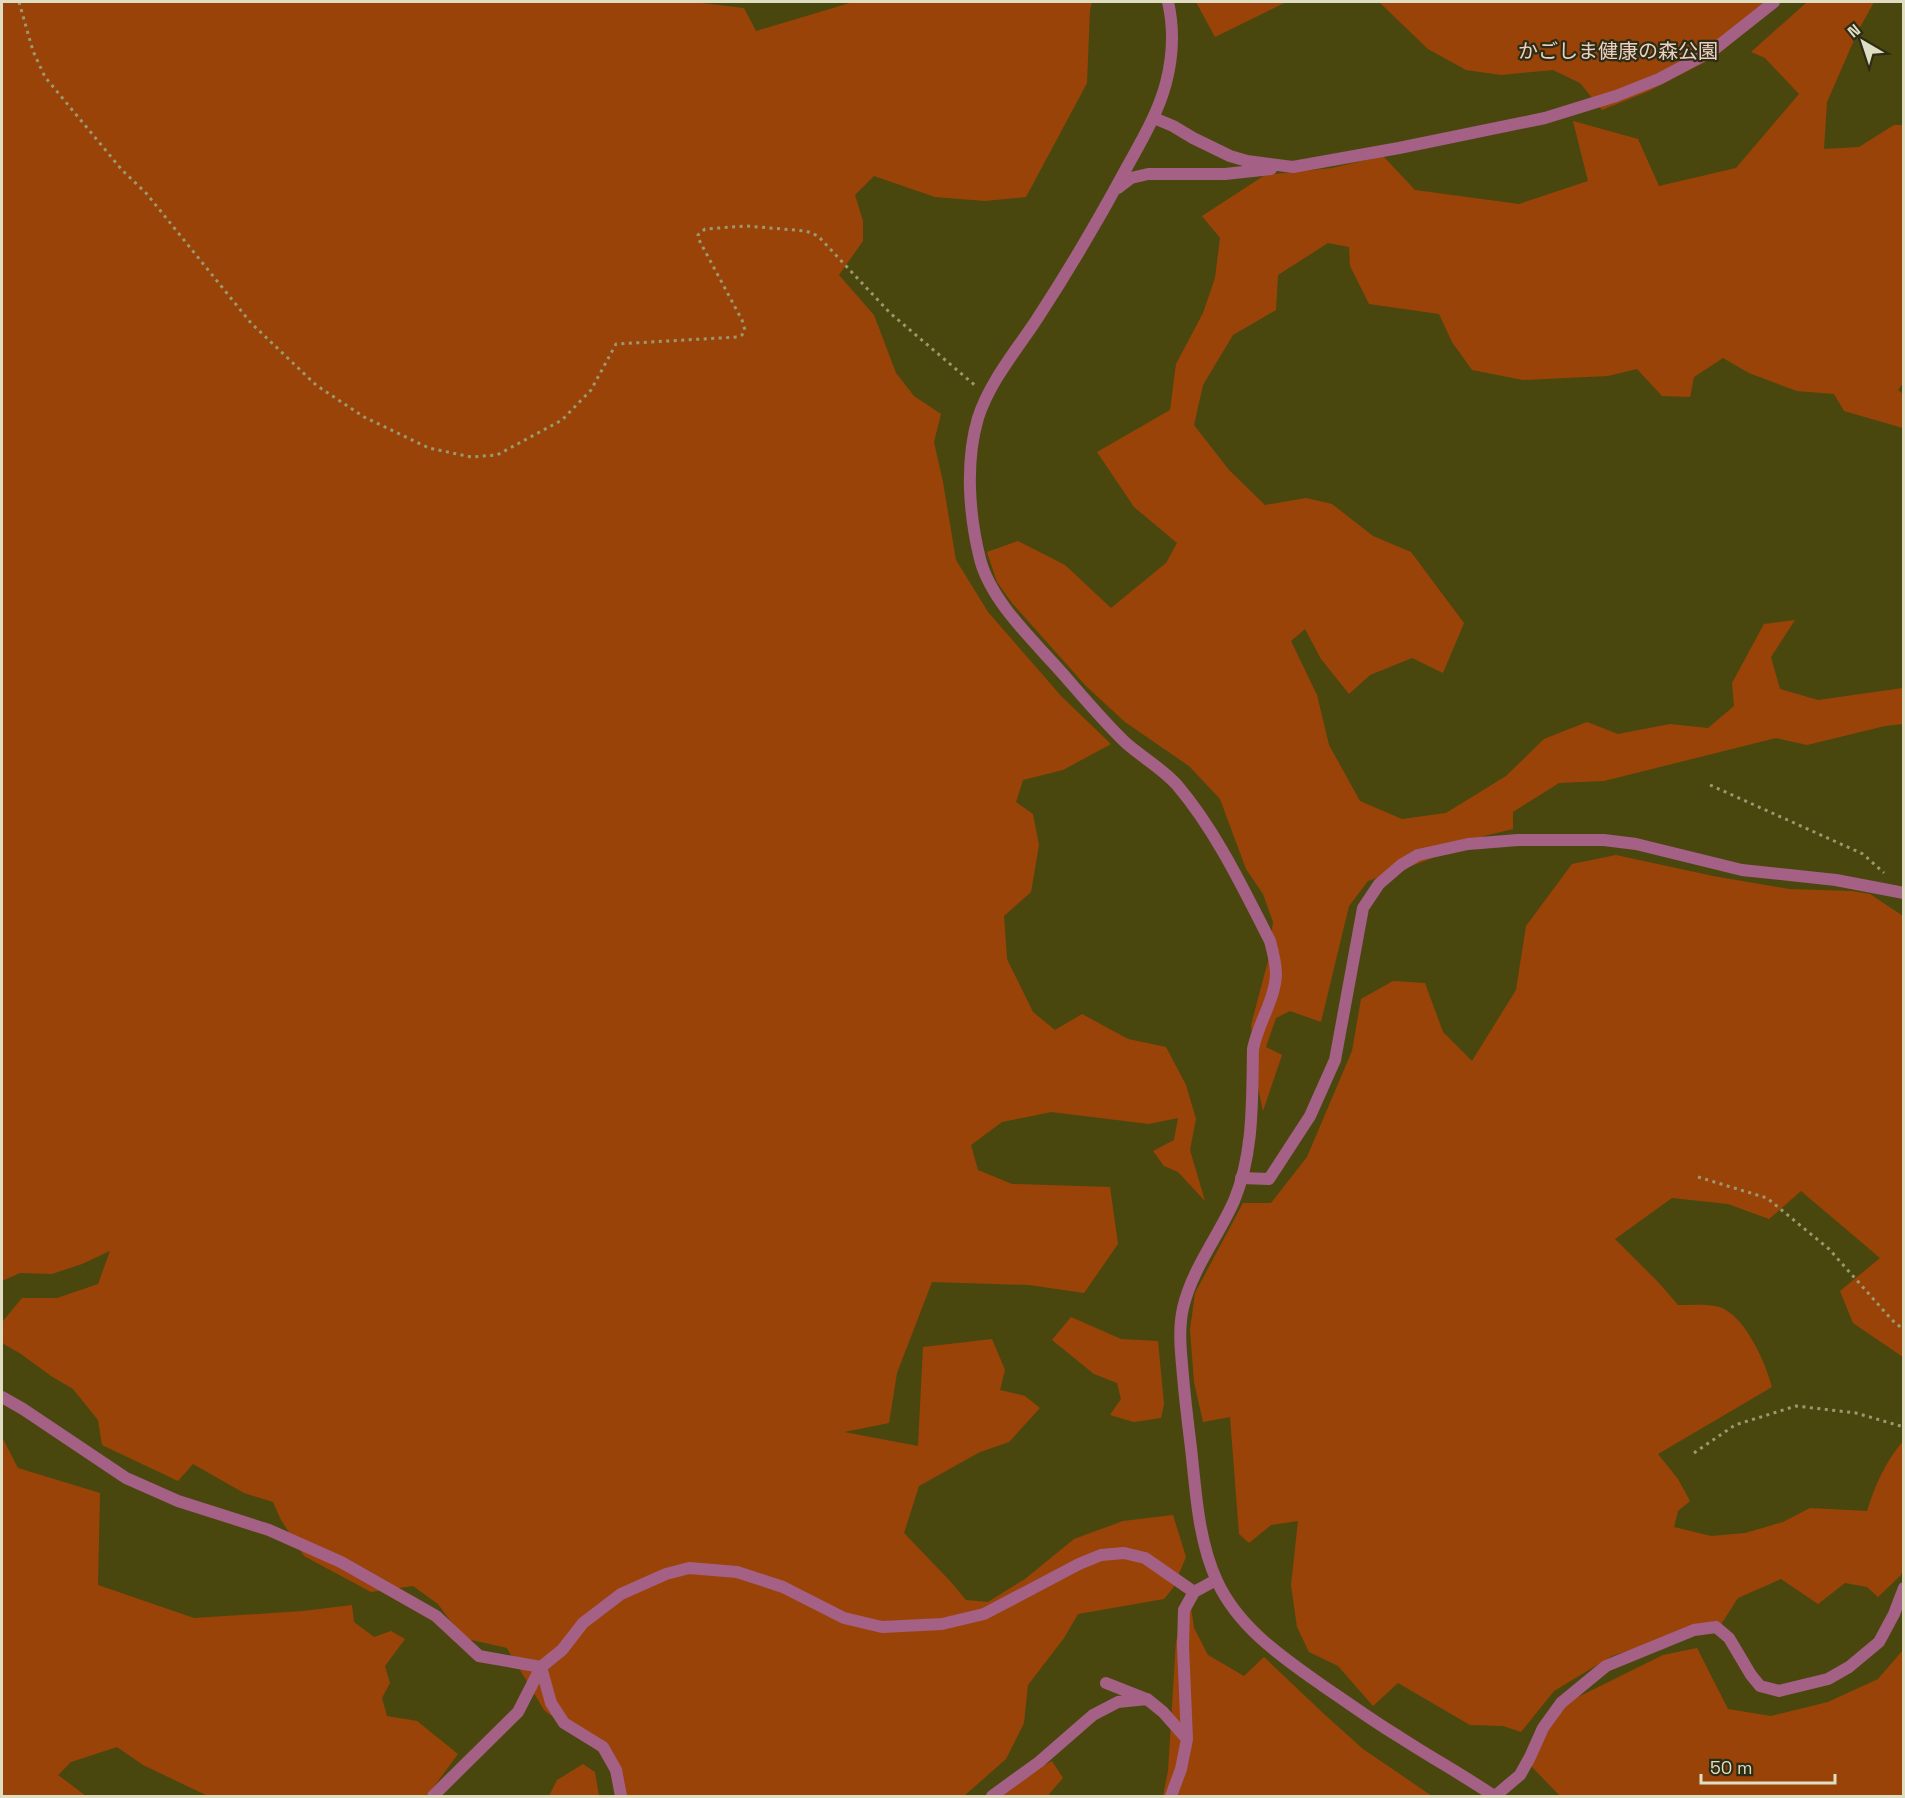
<svg xmlns="http://www.w3.org/2000/svg" width="1905" height="1798" font-family="'Space Grotesk','Noto Sans JP',sans-serif">
  <style>
    .green { fill: #9a4309 }
    .lines { fill: none; stroke-linecap: round; stroke-linejoin: round }
    .path { stroke: #9b996f; stroke-width: 3; stroke-dasharray: 3 4.5; stroke-linecap: butt }
    .minor { stroke: #a46085; stroke-width: 12 }
    .tertiary { stroke: #a46085; stroke-width: 12 }
    .labels { text-anchor: middle; dominant-baseline: central; stroke-width: 4.5; stroke-linejoin: round; paint-order: stroke }
    .park-label { font-size: 20px; fill: #eed0c2; stroke: #2d2c15 }
  </style>
  <rect width="100%" height="100%" fill="#4a470e"/>
  <path class="green" d="M2 2H693L744 8 756 31 853 2H1092L1090 10 1087 83 1026 197 985 201 935 197 874 176 855 195 863 221V241L839 275 874 315 896 373 914 396 941 414 934 442 943 482 956 560 988 612 1062 697 1111 744 1063 770 1023 780 1016 802 1033 814 1039 845 1031 892 1004 916 1007 959 1033 1012 1055 1030 1082 1014 1128 1039 1166 1047 1186 1085 1196 1119 1190 1150 1205 1201 1178 1172 1164 1166 1153 1151 1174 1140 1178 1118 1149 1124 1051 1112 1002 1122 971 1145 978 1170 1012 1184 1110 1187 1118 1244 1084 1293 1029 1285 932 1282 897 1373 889 1423 844 1432 918 1446 923 1347 992 1339 1005 1370 1000 1390 1025 1396 1040 1408 1009 1442 980 1452 919 1486 904 1533 950 1581 966 1600 988 1602 1025 1579 1074 1539 1123 1521 1173 1515 1186 1557 1173 1588 1164 1599 1078 1614 1064 1638 1028 1685 1024 1723 1006 1759 964 1796H617L607 1758 544 1710 507 1648 463 1638 438 1604 413 1586 371 1592 304 1556 281 1520 273 1502 244 1493 193 1464 178 1481 102 1445 98 1420 73 1389 51 1376 21 1354 2 1343 3 1321 22 1298H57L98 1284 110 1251 82 1264 52 1274 20 1273 2 1281Z
    M1196 2H1286L1215 37Z
    M1379 2H1776L1760 19 1715 57 1649 91 1602 110 1580 83 1553 70 1501 75 1466 70 1428 49Z
    M1807 2H1874L1858 31 1827 102 1824 149 1859 147 1894 125H1903L1904 382 1898 390 1903 394V428L1844 411 1834 394 1797 391 1749 373 1723 358 1694 377 1690 397 1662 396 1637 369 1608 376 1523 380 1472 370 1452 342 1439 314 1369 304 1350 266 1349 247 1328 243 1278 275 1276 310 1233 335 1203 385 1194 425 1229 470 1265 505 1306 498 1332 504 1373 536 1411 552 1464 623 1443 673 1412 658 1370 675 1349 694 1321 659 1305 629 1291 641 1317 695 1329 745 1360 801 1402 819 1446 813 1506 776 1544 739 1587 722 1618 734 1670 724 1708 728 1734 706 1732 683 1764 624 1795 620 1771 657 1780 689 1818 700 1903 688V724L1885 726 1807 745 1776 738 1604 781 1559 783 1513 812V829L1484 836 1425 861 1368 881 1349 906 1321 1022 1290 1011 1276 1018 1266 1047 1282 1055 1263 1111 1258 1088 1251 1025 1268 961 1273 922 1263 894 1246 869 1220 799 1189 766 1125 722 1086 686 1012 603 997 582 987 552 1018 541 1065 565 1111 608 1166 563 1177 543 1134 507 1097 452 1170 410 1176 364 1203 313 1215 278 1220 238 1202 216 1265 175 1332 168 1383 156 1415 190 1519 204 1588 181 1573 121 1638 139 1659 186 1736 168 1799 94 1765 58 1751 52Z
    M1616 855 1713 876 1789 889 1852 891 1870 894 1903 916V1357L1853 1323 1840 1291 1880 1258 1801 1191 1769 1219 1728 1204 1672 1198 1615 1239 1660 1284 1678 1305C1690 1305 1703 1304 1715 1306 1743 1310 1766 1363 1772 1387L1658 1454 1678 1479 1690 1501 1678 1511 1674 1527 1711 1536 1745 1533 1783 1522 1810 1508 1867 1511C1876 1483 1885 1463 1903 1441V1568L1901 1575 1878 1597 1867 1587 1845 1583 1818 1604 1781 1579 1738 1598 1720 1626 1691 1630 1612 1656 1554 1691 1521 1732 1503 1726 1470 1725 1398 1683 1373 1706 1338 1666 1309 1652 1297 1627 1291 1585 1298 1521 1271 1525 1249 1543 1239 1534 1230 1417 1203 1422 1194 1382 1190 1330 1195 1293 1243 1203H1271L1307 1157 1352 1051 1361 999 1393 981 1425 983 1443 1032 1472 1061 1516 990 1526 926 1572 864Z
    M1071 1317 1121 1339 1158 1341 1164 1404 1161 1418 1134 1422 1110 1415 1121 1399 1117 1383 1094 1374 1052 1340Z
    M2 1437 18 1468 100 1493 98 1585 194 1618 303 1611 352 1605 354 1622 374 1637 391 1631 405 1639 385 1666 390 1683 382 1698 387 1716 417 1721 458 1754 430 1792 424 1796H208L143 1765 117 1747 71 1762 58 1775 86 1796H2Z
    M1190 1600 1194 1628 1208 1655 1244 1676 1264 1657 1324 1714 1363 1749 1432 1796H1163L1168 1771 1176 1641Z
    M1697 1648 1728 1709 1771 1716 1828 1702 1878 1679 1903 1650V1796H1560L1530 1765 1542 1740 1568 1702 1663 1655Z
    M1052 1761 1063 1778 1049 1794 1050 1796H997L1013 1782Z
    M583 1764 595 1772 599 1796H549L557 1780Z"/>
  <g class="lines">
    <path class="path" d="M19 2 33 51 45 77 122 170 146 193 251 323 316 385 364 417 429 448 471 457 497 455 562 420 591 390 616 344 737 337 742 335 745 330 742 320 698 238V235L705 229 746 226 806 231 818 236 890 313 977 387
      M1710 785 1863 854 1884 873
      M1698 1177 1767 1198 1829 1249 1892 1320 1904 1330
      M1694 1453 1735 1425 1796 1406 1856 1413 1904 1427"/>
    <path class="minor" d="M1241 1178 1269 1179 1310 1116 1335 1060 1363 908 1379 884 1401 865 1418 855 1468 844 1518 840H1604L1636 844 1742 870 1836 880 1904 893
      M2 1397 23 1409 126 1478 178 1501 269 1530 341 1562 436 1616 479 1656 541 1667 562 1650 583 1623 621 1594 666 1574 689 1568 737 1572 783 1587 844 1618 882 1627 942 1624 984 1614 1079 1564 1101 1555 1124 1553 1145 1558 1194 1592
      M1106 1683 1144 1698
      M433 1796 518 1712 541 1667 551 1703 564 1723 603 1747 616 1770 621 1796
      M992 1796 1039 1762 1093 1715 1118 1702 1147 1699 1163 1712 1187 1739
      M1171 1796 1181 1769 1187 1739 1183 1646 1184 1610 1194 1592 1216 1580
      M1495 1796 1520 1775 1530 1757 1543 1728 1561 1703 1606 1666 1694 1630 1716 1627 1729 1638 1751 1675 1760 1686 1779 1691 1828 1679 1849 1667 1879 1642 1894 1614 1904 1588"/>
    <path class="tertiary" d="M1168 2C1174 28 1173 56 1166 83 1158 113 1142 140 1127 167 1099 219 1069 270 1037 319 1016 351 990 381 978 418 965 462 969 515 980 559 991 602 1035 642 1063 674 1084 698 1104 722 1126 743 1143 758 1163 769 1177 785 1216 831 1243 888 1270 941 1273 952 1276 963 1276 974 1275 1000 1258 1023 1253 1049 1252 1100 1254 1153 1234 1201 1218 1237 1192 1269 1183 1308 1178 1330 1181 1353 1183 1376 1185 1400 1188 1424 1191 1448 1196 1492 1198 1540 1217 1581 1239 1629 1285 1659 1326 1688 1350 1704 1373 1721 1398 1736 1430 1757 1463 1775 1494 1796
      M1154 118 1173 126 1193 138 1230 156 1247 161 1293 167 1399 148 1545 118 1616 96 1659 79 1712 51 1774 2
      M1118 188 1131 178 1148 174H1225L1271 169"/>
  </g>
  <g class="labels">
    <g class="park-label">
      <text x="1618" y="51">かごしま健康の森公園</text>
    </g>
  </g>
  <rect width="1905" height="1798" fill="none" stroke="#dfdec2" stroke-width="6"/>
  <g transform="translate(1863 42) rotate(321)" stroke="#2d2c15" stroke-width="4.5" paint-order="stroke">
  <path d="M0-4.5L10 22L0 15L-10 22Z" fill="#dfdec2"/>
  <text y="-9" font-size="16" font-weight="bold" text-anchor="middle" fill="#dfdec2">N</text>
  </g>
  <path d="M1701 1774v9h134v-9" fill="none" stroke="#dfdec2" stroke-width="3"/>
  <text x="1710" y="1774" font-size="18" fill="#dfdec2" stroke="#2d2c15" stroke-width="4.5" paint-order="stroke">50 m</text>
</svg>
